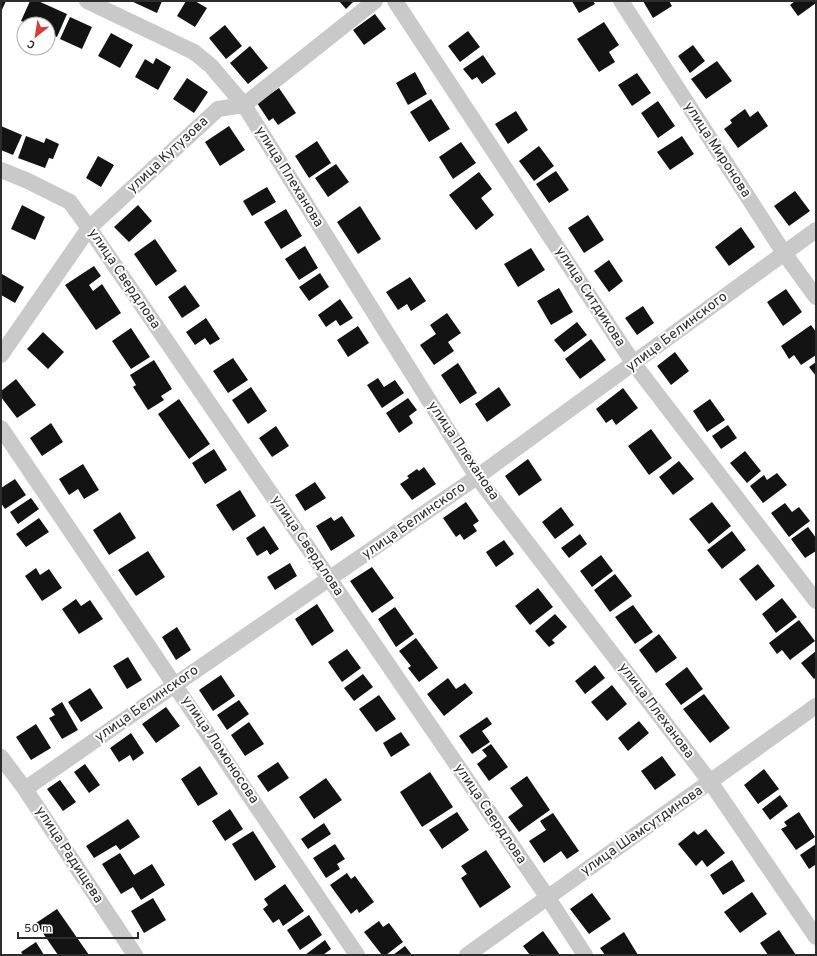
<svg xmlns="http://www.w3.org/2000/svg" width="817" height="956" font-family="Overpass,sans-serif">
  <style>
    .building { fill: #131313 }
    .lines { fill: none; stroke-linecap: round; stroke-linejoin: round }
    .minor { stroke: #c9c9c9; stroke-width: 16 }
    .labels { text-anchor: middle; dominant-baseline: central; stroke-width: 4; stroke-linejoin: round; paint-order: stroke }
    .street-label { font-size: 14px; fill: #2c2c2c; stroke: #fff }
  </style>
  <rect width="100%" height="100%" fill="#fff"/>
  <path class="building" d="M1 1H6L1 12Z
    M30 1H38L67 14 57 37 48 33V24H29L21 21Z
    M131 1H162L157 13Z
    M186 1H195L207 8 195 27 177 16Z
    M339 1H354L346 9Z
    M572 1H593L595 4 579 13Z
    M643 1H669L672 6 653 18Z
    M795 1H816V3L798 16 790 5Z
    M375 14 386 29 364 45 353 30Z
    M70 17 92 27 82 49 60 39Z
    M604 22 619 45 609 52 615 62 599 72 577 39Z
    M225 25 242 46 226 59 209 38Z
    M468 31 480 47 460 62 448 46Z
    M111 33 133 45 120 68 98 56Z
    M693 45 705 61 690 73 678 56Z
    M250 46 268 68 248 84 230 63Z
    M483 55 496 74 482 84 477 77 472 80 463 69Z
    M156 58 171 67 158 90 135 77 145 59 153 64Z
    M717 61 732 81 706 99 691 79Z
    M415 72 427 94 408 105 396 83Z
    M637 73 651 93 632 106 618 85Z
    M187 78 208 92 194 113 173 99Z
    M279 88 296 113 278 125 273 118 269 121 257 103Z
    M431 99 450 129 429 142 410 112Z
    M658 101 675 126 658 138 641 113Z
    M745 109 750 117 758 111 768 126 738 148 724 129 732 123 730 120Z
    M516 111 528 130 508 144 495 124Z
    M1 126 22 135 13 155 1 150Z
    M229 126 245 150 220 166 205 142Z
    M26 136 44 143 46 138 59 144 53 159 49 158 45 168 18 158Z
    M682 136 694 154 670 170 657 152Z
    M317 141 331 163 309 178 295 156Z
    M461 142 476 163 453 179 439 157Z
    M539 146 554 166 534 181 519 161Z
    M98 156 114 165 101 187 86 178Z
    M336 164 349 182 328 197 315 178Z
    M556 171 569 190 549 203 536 184Z
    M479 172 492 189 481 198 494 215 476 230 449 195Z
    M267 187 276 202 252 216 243 201Z
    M795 191 810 211 789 226 774 206Z
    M22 205 45 217 35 240 11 229Z
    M138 205 152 221 129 242 114 227Z
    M360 206 381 239 358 254 337 222Z
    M286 209 302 236 281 249 264 222Z
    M588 215 604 240 584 253 568 228Z
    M741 227 755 247 729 266 715 247Z
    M155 239 177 271 156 286 134 254Z
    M305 246 318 268 299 280 285 259Z
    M531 248 545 270 518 287 504 264Z
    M609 260 623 281 609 292 594 271Z
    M94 266 101 276 89 285 93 291 102 284 121 313 96 330 65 285Z
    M320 273 329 287 309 301 299 287Z
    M2 274 24 287 15 303 1 295Z
    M410 277 426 301 411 311 407 304 398 310 386 292Z
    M185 285 200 306 182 318 168 297Z
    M559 288 573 312 551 325 537 301Z
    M786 289 802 312 783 326 767 302Z
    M340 299 353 318 340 326 336 320 326 327 318 315Z
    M643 306 654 323 637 335 625 318Z
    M447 313 461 333 448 342 454 351 434 365 420 345 436 334 430 325Z
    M206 318 220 339 210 345 205 338 195 345 186 332Z
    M577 322 587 335 564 352 554 340Z
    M811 325 816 332V355L801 365 794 355 789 359 781 346Z
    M358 326 369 343 348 357 337 340Z
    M131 328 150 357 131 369 112 341Z
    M43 332 64 352 48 369 27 349Z
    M591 339 606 360 580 379 565 359Z
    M675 352 689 371 671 385 657 366Z
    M233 358 248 380 228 393 213 371Z
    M154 360 172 389 161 396 164 400 148 410 133 387 136 385 130 375Z
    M816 362V376L809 367Z
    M458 363 477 393 460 404 441 375Z
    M378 378 384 387 395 380 404 393 382 408 367 385Z
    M16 379 36 405 17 418 1 397V391Z
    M251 387 267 411 248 424 232 400Z
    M499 387 511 405 487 422 475 404Z
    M623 388 638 408 616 425 612 419 606 423 596 409Z
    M408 398 417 410 409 416 413 423 399 433 386 413Z
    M179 399 210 444 189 459 158 414Z
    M710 399 725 420 707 432 693 411Z
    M51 423 63 442 42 456 30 438Z
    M728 425 737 438 721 449 712 436Z
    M276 426 289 446 272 457 259 438Z
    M651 429 672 458 649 475 628 446Z
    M214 449 227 470 205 484 192 463Z
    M745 451 761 471 747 483 730 463Z
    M528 459 542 480 519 496 505 476Z
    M679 461 694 479 673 495 659 477Z
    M83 464 99 490 84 499 78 489 69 495 59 479Z
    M424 467 436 484 412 500 400 484 409 478 407 476 417 469 419 471Z
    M777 473 787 485 763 503 750 486 764 475 767 480Z
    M15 479 26 495 5 509 1 503V488Z
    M315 482 326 498 305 511 295 495Z
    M240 490 256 516 233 531 216 505Z
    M31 498 39 509 18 524 10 512Z
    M466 502 479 521 473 525 477 531 464 540 460 534 456 537 443 518Z
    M712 502 731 526 709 544 689 519Z
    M785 503 792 512 799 507 810 521 789 537 771 513Z
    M561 507 574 525 555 539 542 522Z
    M120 512 136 538 109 555 93 530Z
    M342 516 355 536 331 551 316 526 331 517 334 521Z
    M39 518 49 532 26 547 16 534Z
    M264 526 279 549 270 555 267 550 257 556 246 538Z
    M808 527 816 538V551L805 558 791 539Z
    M732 531 746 550 722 569 707 550Z
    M580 534 587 544 569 558 561 548Z
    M504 540 514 554 496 567 486 552Z
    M148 551 165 577 136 596 118 570Z
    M601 555 613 571 592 587 580 571Z
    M290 563 297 576 275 590 267 577Z
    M758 564 775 586 756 601 739 579Z
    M372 567 394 598 372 613 350 581Z
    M36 568 40 575 49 569 62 588 42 601 25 576Z
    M615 574 632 596 610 612 594 590Z
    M538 588 553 607 530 625 515 606Z
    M782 598 797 617 776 633 762 614Z
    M76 599 81 606 90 600 103 619 79 634 62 609Z
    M317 604 334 631 312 646 295 619Z
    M633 605 653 632 635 644 615 617Z
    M395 607 414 634 396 647 378 619Z
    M555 614 567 627 552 640 555 643 549 647 535 631Z
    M799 620 815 641 790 660 782 650 777 654 769 643Z
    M177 627 191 650 176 660 162 637Z
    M659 634 677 658 656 673 639 650Z
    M416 638 438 668 419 682 408 668 411 666 399 651Z
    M347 649 361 668 342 682 328 662Z
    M816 651V677L814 679 801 663Z
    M128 657 142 680 127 689 113 666Z
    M595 665 605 678 585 694 575 681Z
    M687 667 703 689 681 705 665 684Z
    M363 674 373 687 354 701 344 688Z
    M221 675 235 696 213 711 199 690Z
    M448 678 456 689 465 683 473 693 444 716 427 694Z
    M612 685 627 704 607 721 591 702Z
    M90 688 103 708 81 722 68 702Z
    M704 694 730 728 710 743 683 709Z
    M379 695 396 719 376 732 359 709Z
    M239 700 249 714 227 730 217 715Z
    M62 702 78 730 62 739 49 718 55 715 51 709Z
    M166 707 180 726 156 743 142 724Z
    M487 717 492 724 482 731 490 742 472 754 459 736Z
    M639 721 649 733 628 751 618 738Z
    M249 722 264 744 245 756 231 735Z
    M36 724 51 748 31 760 16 737Z
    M401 732 410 745 391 757 383 743Z
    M131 733 144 753 133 761 130 755 119 762 110 748Z
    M491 744 508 767 489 781 477 764 487 756 482 750Z
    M662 756 676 775 655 790 641 771Z
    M278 762 289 778 268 792 257 776Z
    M85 764 100 785 89 793 74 772Z
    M200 766 218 794 198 806 181 779Z
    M764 769 779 789 758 804 744 785Z
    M430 772 453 807 422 827 400 792Z
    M527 776 550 810 519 832 508 817 523 806 510 788Z
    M326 778 342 800 314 819 299 797Z
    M60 780 76 802 63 811 47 789Z
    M780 795 788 806 770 820 762 809Z
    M230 809 243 829 225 841 212 821Z
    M457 812 469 830 442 849 429 830Z
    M799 812 815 837 796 850 781 829 787 826 784 822Z
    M553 813 579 851 567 859 561 851 544 863 529 841 546 830 540 821Z
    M128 819 140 837 120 850 116 845 94 858 86 846Z
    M324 823 331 834 308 849 301 839Z
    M706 829 725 853 707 867 702 860 696 866 678 844 694 831 698 835Z
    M253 831 276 867 255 881 232 844Z
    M335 844 345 859 337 864 340 869 326 878 313 858Z
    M816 844V867L815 865 809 869 800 855Z
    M486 850 511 887 480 908 461 878 467 874 461 866Z
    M120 853 134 875 152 864 165 885 141 900 133 887 121 894 102 864Z
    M732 860 745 881 723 895 710 875Z
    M347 873 351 879 355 876 374 902 359 913 357 909 351 914 330 885Z
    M285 884 304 911 283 926 279 919 273 923 263 909 268 905 264 899Z
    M752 892 767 914 740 933 724 912Z
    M592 893 611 919 589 934 570 909Z
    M153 898 166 920 144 933 131 911Z
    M57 909 89 955H58L36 923Z
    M309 915 322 935 300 950 287 930Z
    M379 921 383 927 389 923 403 942 386 955H382L364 932Z
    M779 930 796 955H768L760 943Z
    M543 931 560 955H530L523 946Z
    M624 932 638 955H605L600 948Z
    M325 940 331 949 323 955H305Z
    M36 942 44 955H23L21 952Z
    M405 946 412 955H393Z"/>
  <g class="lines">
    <path class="minor" d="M87 1 194 52 211 66 244 105 477 477 711 783 816 937
      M395 1 634 364 816 601
      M621 1 784 253 816 297
      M1 170 28 181 70 202 89 228 548 898 585 955
      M1 355 89 228 218 109 244 105 375 1
      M1 428 357 955
      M1 757 25 789 135 955
      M25 789 176 684 477 477 816 230
      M467 955 816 706"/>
  </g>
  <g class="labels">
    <g class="street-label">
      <text transform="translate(717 150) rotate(57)">улица Миронова</text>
      <text transform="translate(168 155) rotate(-43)">улица Кутузова</text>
      <text transform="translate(289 177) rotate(58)">улица Плеханова</text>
      <text transform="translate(124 279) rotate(56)">улица Свердлова</text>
      <text transform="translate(590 297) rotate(57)">улица Ситдикова</text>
      <text transform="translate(677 332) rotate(-37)">улица Белинского</text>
      <text transform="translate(463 451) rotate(56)">улица Плеханова</text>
      <text transform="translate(414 521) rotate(-35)">улица Белинского</text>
      <text transform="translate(307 546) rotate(56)">улица Свердлова</text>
      <text transform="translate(147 704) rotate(-35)">улица Белинского</text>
      <text transform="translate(656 711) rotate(53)">улица Плеханова</text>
      <text transform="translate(220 750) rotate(56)">улица Ломоносова</text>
      <text transform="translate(490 814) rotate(56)">улица Свердлова</text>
      <text transform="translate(642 831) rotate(-35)">улица Шамсутдинова</text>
      <text transform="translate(69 855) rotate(57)">улица Радищева</text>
    </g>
  </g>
  <rect width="817" height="956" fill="none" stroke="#2c2c2c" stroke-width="4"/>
  <g transform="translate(36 36) rotate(210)"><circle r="19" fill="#ffffff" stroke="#ababab"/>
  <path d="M0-3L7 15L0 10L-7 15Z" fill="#d83b38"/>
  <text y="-6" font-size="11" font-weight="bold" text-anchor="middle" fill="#2c2c2c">С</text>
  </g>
  <path d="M18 932v6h120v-6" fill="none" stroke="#2c2c2c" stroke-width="2"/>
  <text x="24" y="932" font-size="12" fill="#2c2c2c" stroke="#ffffff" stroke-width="3" paint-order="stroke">50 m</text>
</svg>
